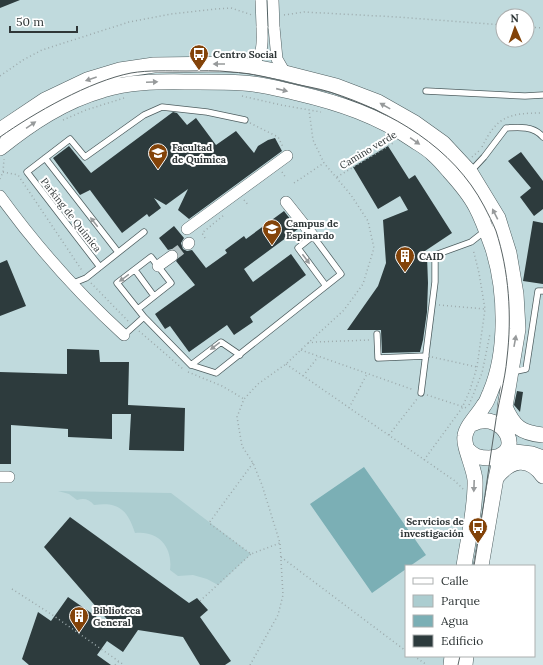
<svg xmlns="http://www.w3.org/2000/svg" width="543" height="665" font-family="Lora,serif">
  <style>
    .built { fill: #c0dadd; fill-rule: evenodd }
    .green { fill: #accdd0 }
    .water { fill: #7bafb5 }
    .building { fill: #2d3b3d }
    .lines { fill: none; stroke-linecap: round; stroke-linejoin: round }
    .street-tunnel { stroke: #b3c3c5; stroke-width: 11; stroke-dasharray: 11 5.5; stroke-linecap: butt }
    .lane-casing { stroke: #4e5e60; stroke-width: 7 }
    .street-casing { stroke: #4e5e60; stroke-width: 12 }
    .secondary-casing { stroke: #4e5e60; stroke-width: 16 }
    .path { stroke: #9caaac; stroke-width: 1.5; stroke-dasharray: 1 3; stroke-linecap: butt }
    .lane { stroke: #fff; stroke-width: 5.5 }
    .street { stroke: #fff; stroke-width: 11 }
    .secondary { stroke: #fff; stroke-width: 15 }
    .tram { stroke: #596364; stroke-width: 1 }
    .street-bridge-casing { stroke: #4e5e60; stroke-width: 12; stroke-linecap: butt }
    .street-bridge { stroke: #fff; stroke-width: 11 }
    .oneway { fill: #979a9b }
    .labels { text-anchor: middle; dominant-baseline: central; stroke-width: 4; stroke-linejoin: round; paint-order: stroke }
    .poi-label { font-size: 10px; font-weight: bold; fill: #2f3637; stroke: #fff; text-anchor: start }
    .street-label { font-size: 10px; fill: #2f3637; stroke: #fff }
  </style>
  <rect width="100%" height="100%" fill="#d4e6e8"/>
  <path class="built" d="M0 0H543V458L502 470 481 566H406V656H466L465 665H0ZM503 16H527V40H503Z"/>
  <path class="green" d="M58 491 171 493 251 554 218 585 207 579 193 575 178 576 170 570C173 548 159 530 135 533 128 511 119 501 94 505 89 499 84 498 77 500L69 494Z"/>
  <path class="water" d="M364 467 426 555 410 566H406V569L372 593 310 504Z"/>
  <path class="building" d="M0 0H20L0 8Z
    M173 112 177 113 187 125 196 118 216 145 236 131 254 153 258 146 268 140 275 138 282 151 189 219 178 210 188 189 166 205 154 198 161 208 149 217 147 214 122 233 90 190 80 195 53 158 69 146 91 173Z
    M388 146 409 179 415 175 452 233 425 251 427 256 428 283 427 312 423 340 420 352 382 353 381 330H347L378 286 386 263 383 220 408 210 400 196 378 209 353 167Z
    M521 152 543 181V209L534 216 520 197 531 188 508 161Z
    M284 211 298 229 244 269 253 282 291 254 306 275 250 317 253 322 234 335 227 325 189 352 170 326 165 329 155 314 195 285 176 261 179 256 177 252 172 249 168 250 159 238 174 226 184 238 181 243 183 249 187 251 192 250 206 268 227 253 225 250 244 236 246 239Z
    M533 221 543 223V284L523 281Z
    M7 260 26 306 0 316V263Z
    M67 349 99 350 100 362H129L128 405 185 408 184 451 129 450 131 414H112V439L68 437V429L11 425V464H0V372L67 374Z
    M517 391 523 392 520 412 514 405Z
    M70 517 189 603 197 598 208 610 200 617 231 661 225 665H200L183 637 138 630 123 652 107 641 97 655 111 665H29L22 659 38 612 51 621 68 597 110 626 112 625 44 547Z"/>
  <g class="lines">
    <path class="street-tunnel" d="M172 256 188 244"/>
    <g class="lane-casing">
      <path id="lane" d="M426 91 525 96 543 95
        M45 158 118 252
        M471 171 484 157 506 128C519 127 534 126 543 137
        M100 267 27 172 70 139 85 157 144 115 162 107 207 112 245 120
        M135 270 154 296
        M71 284 86 278 144 232
        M138 309 171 283 151 257 117 283 144 317
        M377 334 378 358 426 356
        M124 335 144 317 191 365 216 373 341 274 313 236 298 248 326 286
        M191 365 221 342 240 355
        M512 372 526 369 538 291H543
        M421 393 435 282V255L471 242 485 231"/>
    </g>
    <g class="street-casing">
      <path id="street" d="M274 27 277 59 285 73
        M249 66C265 54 262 44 262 26
        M0 196C37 247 78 293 124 335
        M286 202 313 236
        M187 229 287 156
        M188 244 189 243
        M158 266 172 256
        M0 477H9"/>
    </g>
    <g class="secondary-casing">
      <path id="secondary" d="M0 130 45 100 87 80 120 70 154 65 229 64 249 66 285 73 336 86 378 102 415 123 443 143 470 172 498 218 509 253 516 294 518 329 505 407 504 429
        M0 148C31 123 64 101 103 90 133 80 166 82 198 82 213 82 228 82 243 83 262 84 279 89 297 93 340 103 378 116 415 141 421 145 428 149 433 154 439 159 444 165 449 171 459 182 469 193 476 207 483 220 488 235 493 249 506 291 508 352 490 393 488 397 487 402 484 405 479 414 466 426 465 436 463 446 474 467 475 480 476 507 468 539 464 566
        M505 407C514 427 521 433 543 435
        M467 449C473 456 479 458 489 458 527 457 505 408 472 424
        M515 452 532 454 543 458
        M496 478C510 460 528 455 543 476
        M481 566 496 478 501 455
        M451 665 452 656
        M465 665 466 656"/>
    </g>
    <path class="path" d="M284 15 304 12 397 17 503 25
      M527 27 543 28
      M0 76 23 60 42 50 129 22 171 14 216 9 231 8 252 15
      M242 96 281 105 321 112
      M63 120 86 110 124 98
      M250 123 278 137 283 147
      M482 147C497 116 509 113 543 113
      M472 157 480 150
      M3 172 18 175 83 272
      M282 172 286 178
      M337 177 395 142
      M0 179 3 172 4 159
      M294 183 324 163
      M244 200 249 206
      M205 238 202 233 224 215
      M91 283 129 322
      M439 305 485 309
      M139 331 183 369
      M308 343 316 342 370 340
      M301 350 414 390
      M432 357 477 367
      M286 364 455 481 463 489
      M188 372 222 386 244 399
      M303 376 318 357
      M427 395 467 408
      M469 405 482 373 490 334
      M349 408 367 374
      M389 435 417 399
      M424 460 462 408 470 390 477 367 485 309 479 273 473 249
      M253 463 209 523 251 554 280 543
      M281 557 406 651
      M12 589 54 616 124 665
      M200 601 251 554
      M414 656 427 665
      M115 665 119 661
      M250 665 278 615 283 595 280 543 262 485 253 463 242 446 237 417 244 399 258 384 286 364 307 344 344 310 363 284 374 248 368 221 351 195 324 163 313 140 309 110"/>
    <use href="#lane" class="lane"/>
    <use href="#street" class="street"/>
    <use href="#secondary" class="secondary"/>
    <path class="tram" d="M0 137C34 113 90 81 131 73 148 70 168 71 186 71 201 71 216 70 231 72 251 73 271 78 290 83 303 86 317 88 330 92 392 112 453 147 484 206 488 214 493 223 496 231 509 271 512 316 507 358 505 381 498 403 495 426 488 472 482 519 474 566
      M458 665 460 656"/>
    <g class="street-bridge-casing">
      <path id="street-bridge" d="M261 0 262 26
        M273 0 274 27"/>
    </g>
    <use href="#street-bridge" class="street-bridge"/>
  </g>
  <defs><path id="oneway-solid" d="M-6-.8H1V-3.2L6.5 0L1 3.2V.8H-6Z"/></defs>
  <g class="oneway">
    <use href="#oneway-solid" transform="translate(219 64) rotate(180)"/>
    <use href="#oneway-solid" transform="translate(91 79) rotate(161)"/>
    <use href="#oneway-solid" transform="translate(152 82) rotate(-3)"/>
    <use href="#oneway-solid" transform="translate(282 90) rotate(13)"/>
    <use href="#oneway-solid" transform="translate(385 106) rotate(-151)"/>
    <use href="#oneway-solid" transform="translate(31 125) rotate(-34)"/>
    <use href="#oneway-solid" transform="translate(415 141) rotate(35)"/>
    <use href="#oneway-solid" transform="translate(495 214) rotate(-117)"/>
    <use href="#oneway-solid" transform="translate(94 222) rotate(-128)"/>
    <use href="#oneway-solid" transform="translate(306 259) rotate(53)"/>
    <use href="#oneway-solid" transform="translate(124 278) rotate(144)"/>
    <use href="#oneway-solid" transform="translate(515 341) rotate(-80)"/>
    <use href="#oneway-solid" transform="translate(215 346) rotate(143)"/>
    <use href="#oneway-solid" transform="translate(474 486) rotate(92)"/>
  </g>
  <defs>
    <g id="bus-pin" transform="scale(1)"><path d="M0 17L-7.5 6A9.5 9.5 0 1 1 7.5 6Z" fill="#834309" stroke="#fff"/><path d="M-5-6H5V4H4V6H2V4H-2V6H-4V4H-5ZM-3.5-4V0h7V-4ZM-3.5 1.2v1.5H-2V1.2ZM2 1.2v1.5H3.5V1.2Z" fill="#fff"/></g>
    <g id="university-pin" transform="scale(1)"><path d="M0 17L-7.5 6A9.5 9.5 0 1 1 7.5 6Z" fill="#834309" stroke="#fff"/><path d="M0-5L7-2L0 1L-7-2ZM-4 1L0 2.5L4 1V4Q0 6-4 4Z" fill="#fff"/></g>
    <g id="building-pin" transform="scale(1)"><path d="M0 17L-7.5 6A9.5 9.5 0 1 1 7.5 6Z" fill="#834309" stroke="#fff"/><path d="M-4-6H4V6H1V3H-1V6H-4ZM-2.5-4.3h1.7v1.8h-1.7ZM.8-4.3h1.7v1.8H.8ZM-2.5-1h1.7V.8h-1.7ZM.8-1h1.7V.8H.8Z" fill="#fff"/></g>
  </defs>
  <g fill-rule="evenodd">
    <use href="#bus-pin" x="199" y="54"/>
    <use href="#university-pin" x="158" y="153"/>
    <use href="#university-pin" x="272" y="229"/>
    <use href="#building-pin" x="405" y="256"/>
    <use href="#bus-pin" x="478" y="527"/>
    <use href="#building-pin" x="79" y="616"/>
  </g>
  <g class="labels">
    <g class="poi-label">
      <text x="213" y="54">Centro Social</text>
      <text x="172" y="147">Facultad<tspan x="172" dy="12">de Química</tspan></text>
      <text x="286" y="223">Campus de<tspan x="286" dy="12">Espinardo</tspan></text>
      <text x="419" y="256">CAID</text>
      <text x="464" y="521" text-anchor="end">Servicios de<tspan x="464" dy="12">investigación</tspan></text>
      <text x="93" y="610">Biblioteca<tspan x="93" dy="12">General</tspan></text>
    </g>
    <g class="street-label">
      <text transform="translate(368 150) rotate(-31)">Camino verde</text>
      <text transform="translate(71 215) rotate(52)">Parking de Química</text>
    </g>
  </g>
  <rect x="405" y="565" width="130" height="92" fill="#ffffff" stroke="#acafaf"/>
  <rect x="413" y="578" width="20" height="6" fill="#ffffff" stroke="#acafaf"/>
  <text x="441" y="585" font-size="12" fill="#2f3637">Calle</text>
  <rect x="413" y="595" width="20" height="12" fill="#accdd0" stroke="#acafaf"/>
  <text x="441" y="605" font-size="12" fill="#2f3637">Parque</text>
  <rect x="413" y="615" width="20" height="12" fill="#7bafb5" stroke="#acafaf"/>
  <text x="441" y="625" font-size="12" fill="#2f3637">Agua</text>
  <rect x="413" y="635" width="20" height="12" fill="#2d3b3d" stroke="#acafaf"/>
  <text x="441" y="645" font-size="12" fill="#2f3637">Edificio</text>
  <g transform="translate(515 28) rotate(358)"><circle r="19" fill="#ffffff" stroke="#acafaf"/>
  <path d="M0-3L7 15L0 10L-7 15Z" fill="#834309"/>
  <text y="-6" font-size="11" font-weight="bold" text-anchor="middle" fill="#2f3637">N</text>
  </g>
  <path d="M10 26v6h67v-6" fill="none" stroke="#2f3637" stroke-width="2"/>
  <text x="16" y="26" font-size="12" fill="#2f3637" stroke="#ffffff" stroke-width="3" paint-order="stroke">50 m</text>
</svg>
